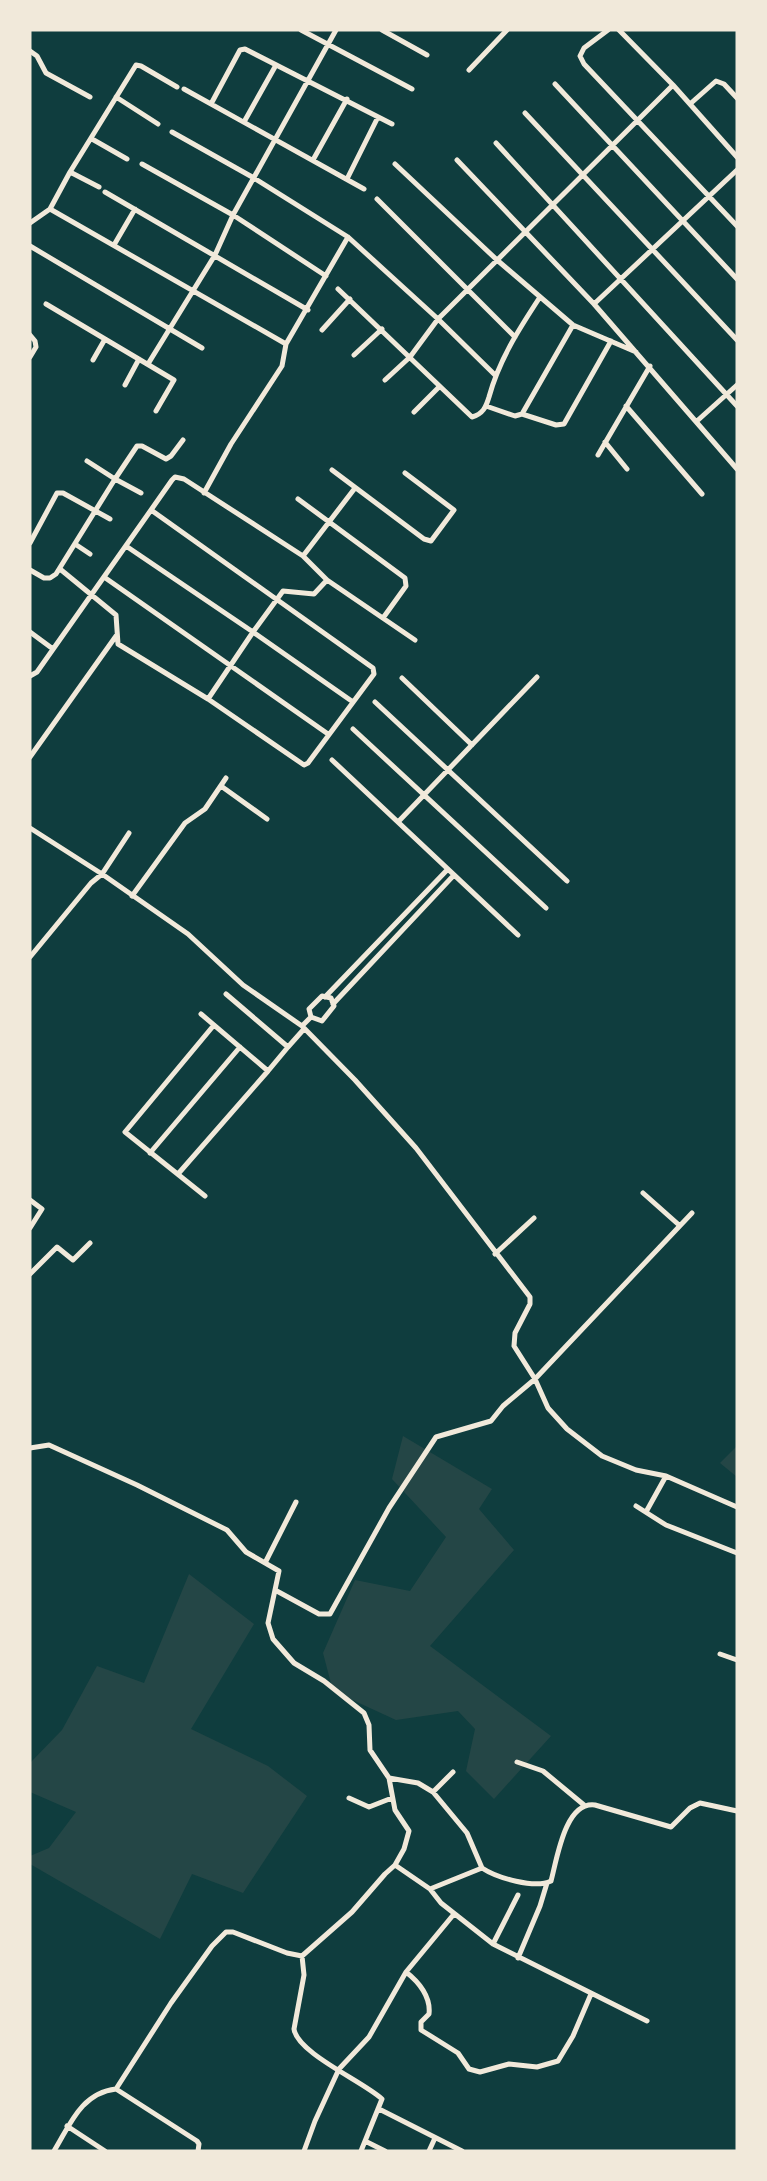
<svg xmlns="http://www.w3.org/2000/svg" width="767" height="2181" font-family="Barlow,sans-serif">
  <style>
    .green { fill: #244646 }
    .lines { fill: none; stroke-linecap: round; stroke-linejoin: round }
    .minor { stroke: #f1e9da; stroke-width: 5 }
  </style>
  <rect width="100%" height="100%" fill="#0f3d3e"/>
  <path class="green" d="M403 1436 492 1489 479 1509 514 1550 430 1646 551 1736 494 1799 466 1771 475 1729 458 1711 396 1720 333 1691 323 1653 355 1580 410 1591 446 1537 392 1479Z
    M737 1446V1477L720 1463Z
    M189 1574 254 1624 191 1729 268 1766 307 1796 243 1893 192 1874 160 1939 30 1864V1856L49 1848 76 1812 30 1792V1763L62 1730 97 1666 144 1683Z"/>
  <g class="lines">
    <path class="minor" d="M301 30 412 89
      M382 30 427 55
      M608 30 584 48 580 56 584 64 737 226
      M619 30 673 85 737 157
      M30 51 37 56 46 73 90 97
      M469 70 507 30
      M555 84 737 279
      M184 89 364 189
      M116 97 158 124
      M211 104 240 50 245 49 392 124
      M690 104 716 81 724 84 737 98
      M525 113 737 340
      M244 122 276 65
      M172 132 254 178 348 237 438 319 495 375
      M92 139 127 159
      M496 143 737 406
      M313 160 347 99
      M457 160 594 304 737 469
      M142 164 233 215 326 276
      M395 164 497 260 573 325 636 352
      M70 172 99 187
      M347 179 378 117
      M105 192 308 310
      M377 199 515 337
      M50 209 286 344
      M30 223 50 209 70 172 136 65 141 66 177 87
      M114 245 135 209
      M30 246 202 348
      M338 289 472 417C483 414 486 407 489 397 499 360 519 329 540 297
      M46 304 174 380 156 411
      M594 304 737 170
      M573 325 522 414 556 425 564 424 611 341
      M322 330 350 299
      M30 335 35 341 36 347 30 357
      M354 355 382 329
      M93 360 105 339
      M148 364 215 255 233 215 336 30
      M385 380 410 357 438 319 673 85
      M125 385 139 359
      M486 406 515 416 522 414
      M626 406 702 494
      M414 412 439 387
      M697 421 737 385
      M605 442 627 469
      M598 455 650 366
      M87 461 115 479 137 446H142L166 459 171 456 183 440
      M332 470 424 539 431 541 454 510 405 473
      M204 493 231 444 282 366 286 344 348 237
      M298 499 405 578 406 586 383 618
      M151 510 172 480 175 477 184 479 303 556 327 580 415 640
      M30 543 57 493H63L110 519
      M75 544 90 554
      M303 556 355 488
      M60 569 116 615 118 644 208 699
      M30 570 44 578H50L56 574 115 479 141 493
      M104 577 328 734
      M327 580 314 594 283 591 253 632 353 702
      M30 632 53 649
      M30 676 37 672 151 510 373 668 374 674 308 763 304 765 208 699 253 632 126 546
      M402 678 472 745
      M375 702 567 881
      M353 729 546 908
      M30 757 116 636
      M332 760 518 935
      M221 786 267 819
      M398 822 537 677
      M30 828 102 874 188 934 243 985 302 1026 355 1080 416 1148 530 1297V1304L515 1333 514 1346 535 1379 548 1408 567 1429 602 1456 636 1470 666 1476 737 1507
      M132 896 185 823 205 809 226 778
      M30 957 91 883 102 874 129 833
      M226 994 288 1047 304 1029
      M325 997 448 869
      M333 1004 454 875
      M201 1014 268 1071 288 1047
      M302 1026 311 1017 309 1009 322 996 331 998 334 1006 322 1021 311 1017
      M150 1153 240 1047
      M178 1174 268 1071
      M643 1193 679 1225
      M205 1196 125 1132 214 1025
      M30 1200 42 1209 30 1228
      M495 1254 534 1218
      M30 1274 57 1247 73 1260 90 1243
      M30 1448 49 1445 137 1485 227 1530 246 1552 279 1571 268 1623 273 1639 294 1663 324 1681 364 1713 369 1725 370 1750 389 1778 395 1810 409 1831 404 1849 395 1865
      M636 1506 666 1525 737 1553
      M646 1512 666 1476
      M265 1563 296 1502
      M275 1590 319 1614H330L389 1508 436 1437 491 1421 503 1406 535 1379 692 1213
      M720 1654 737 1660
      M517 1762 543 1771 584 1805
      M389 1778 418 1783 433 1792 467 1833 482 1868
      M433 1792 453 1772
      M349 1798 369 1807 392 1798
      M430 1889 441 1903 493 1944 647 2021
      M493 1944 518 1895
      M302 1956 304 1975 294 2029C297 2053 364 2082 382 2099L361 2151
      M518 1958 540 1906 547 1883
      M406 1972C419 1982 431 1997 429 2014L421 2022V2030L458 2053 469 2069 480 2072 509 2064 537 2067 558 2061 573 2036 591 1994
      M116 2089 171 2003 212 1946 226 1932H233L287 1953 302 1956 352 1912 385 1874 395 1865 430 1889 482 1868C497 1878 535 1889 551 1881 557 1859 565 1801 595 1805L671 1827 690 1808 700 1803 737 1811
      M379 2109 462 2151
      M67 2126 105 2151
      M365 2141 385 2151
      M54 2151C70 2125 81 2093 116 2089L197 2141 199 2144 198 2151
      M304 2151 315 2121 339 2069 369 2037 406 1972 454 1914
      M429 2151 435 2138"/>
  </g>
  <rect width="767" height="2181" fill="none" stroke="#f1e9da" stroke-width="63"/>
</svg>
